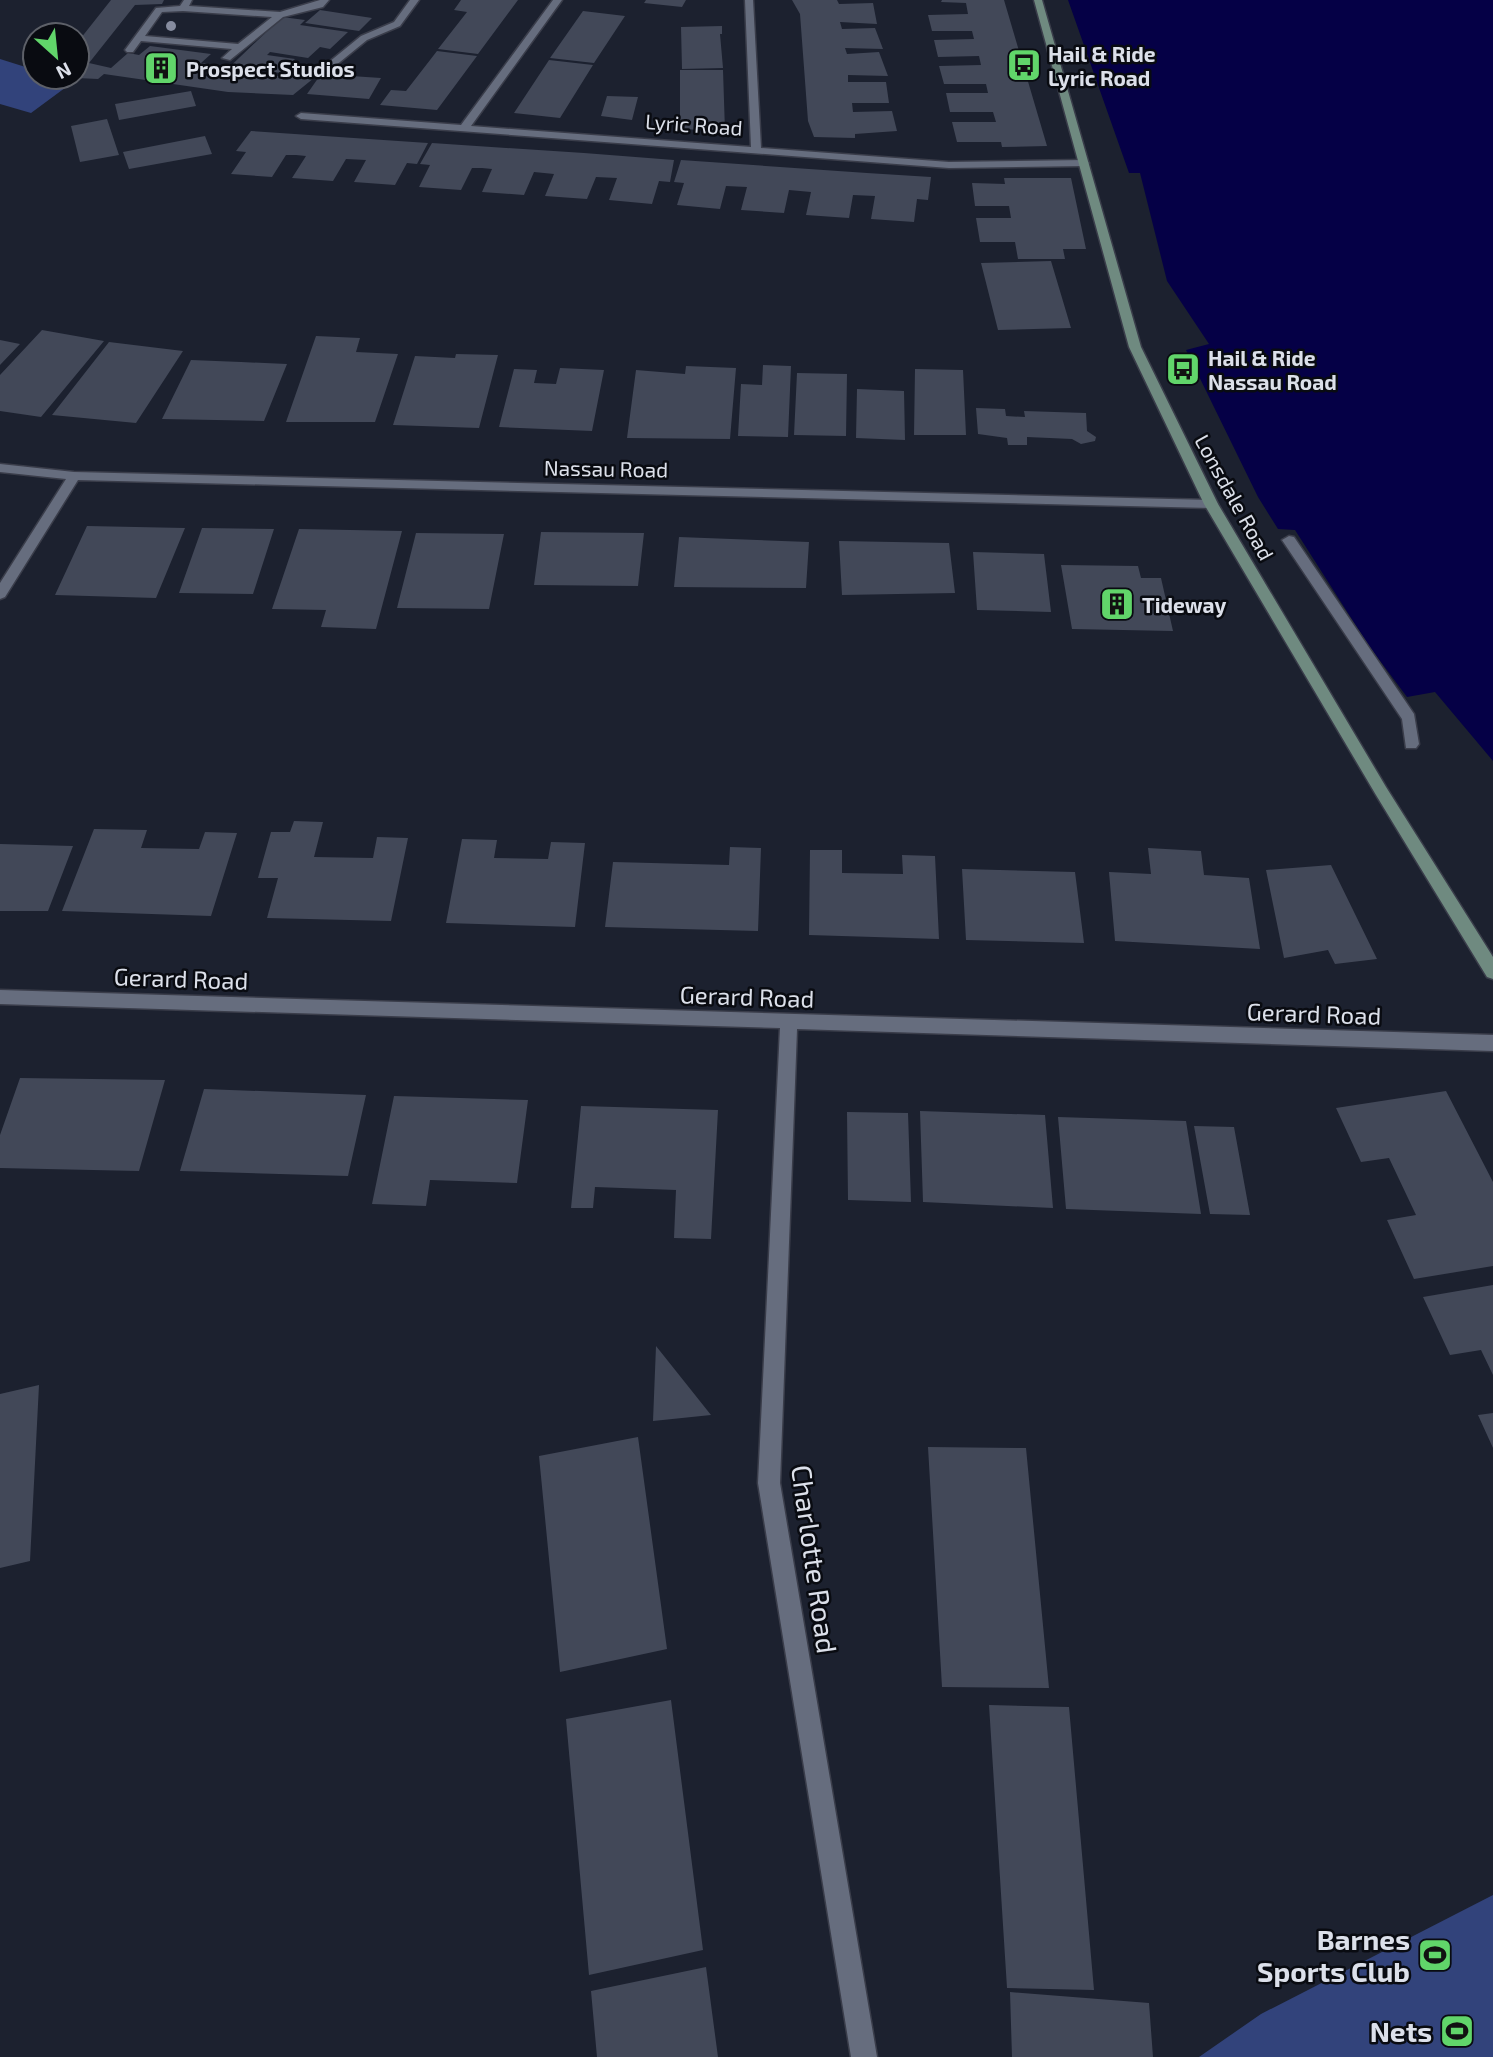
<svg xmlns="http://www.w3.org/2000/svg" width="1493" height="2057" font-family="'Exo 2',sans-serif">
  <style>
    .green { fill: #32437b }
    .water { fill: #050046 }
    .building { fill: #424858 }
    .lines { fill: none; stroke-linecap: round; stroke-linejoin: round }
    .service-casing { stroke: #3a3d4a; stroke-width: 3 }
    .minor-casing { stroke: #3a3d4a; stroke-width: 3 }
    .secondary-casing { stroke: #3a3d4a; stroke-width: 3 }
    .service { fill: #666d7e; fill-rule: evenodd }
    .minor { fill: #666d7e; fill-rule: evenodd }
    .secondary { fill: #6f8a80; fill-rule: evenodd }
    .tree { fill: #868c9f }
    .labels { text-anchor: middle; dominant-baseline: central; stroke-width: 5; stroke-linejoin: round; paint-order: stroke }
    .far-poi-label { font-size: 21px; font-weight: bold; fill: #dce0ea; stroke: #090b11; text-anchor: start }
    .far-street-label { font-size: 21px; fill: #dce0ea; stroke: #090b11 }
    .street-label { font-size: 24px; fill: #dce0ea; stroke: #090b11 }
    .near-street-label { font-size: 28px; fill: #dce0ea; stroke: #090b11 }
    .near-poi-label { font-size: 28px; font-weight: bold; fill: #dce0ea; stroke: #090b11; text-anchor: end }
  </style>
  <rect width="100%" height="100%" fill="#1c212f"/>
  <path class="green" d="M0 59 35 70V77H57L73 82 31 113 0 104Z
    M1493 1895V2057H1199L1261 2014Z"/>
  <path class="water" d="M1068 0H1493V761L1435 692 1407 697 1369 646 1295 530 1278 529 1258 497 1186 350 1209 344 1167 281 1140 173H1129Z"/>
  <path class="building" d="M111 0H164L162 4 135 5 89 63 111 68 128 53 139 55 150 46 211 54 201 63 216 65 204 76 218 78 282 17 305 20 300 25 348 32 330 49 320 47 308 58 270 52 267 55 295 59 281 73 252 69 247 74 314 78 293 95 228 92 104 74 98 79 77 78V43Z
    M461 0H518L478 54 438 49 467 12 454 10Z
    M646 0H686L682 7 644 3Z
    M792 0H837L839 4 873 3 877 24 840 22 842 29 875 28 883 49 845 48 847 54 879 52 888 76 848 75V82H886L889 103H852L853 112 892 111 897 131 855 134V138L814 137 808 121 800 14Z
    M942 0H1004L1047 146 1002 147 1001 142H957L952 122H996L993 112H950L946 93H988L986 84H944L939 66 981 65 979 56 938 57 934 40 974 39 972 31H932L928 15 968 14 966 3 941 2Z
    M320 10 372 18 359 31 305 23Z
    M583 11 625 16 594 63 550 58Z
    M722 26V34H720L723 68 682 69 681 27Z
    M437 51 477 56 437 110 380 105 391 90 406 91Z
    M549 60 593 65 560 118 514 113Z
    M680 70H723L725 131 680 129Z
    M321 74 381 78 369 99 307 94Z
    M191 91 196 106 119 120 115 104Z
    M607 96 638 97 632 120 601 116Z
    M107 119 119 155 80 162 71 126Z
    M251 131 339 137 428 143 417 164 407 163 395 185 354 182 366 160 346 159 333 181 292 178 306 156 296 155H286L272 177 231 174 246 152 236 151Z
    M205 136 212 154 129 169 123 152Z
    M432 143 584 153 674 160 670 182 659 181 652 204 609 200 617 178 596 177 587 199 545 196 554 174 534 172 524 195 482 192 492 169 482 168H472L461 190 419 187 430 165 420 164Z
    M681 160 867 173 931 177 928 200 917 199 914 222 871 219 875 196 853 195 849 218 806 215 811 192 789 190 784 213 741 210 747 187 726 186 720 209 677 205 684 183 674 182Z
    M1004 178H1071L1086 249H1063L1065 259H1018L1015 242H980L976 218H1011L1009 206H975L972 183 1005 184Z
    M1051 261 1071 328 998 330 981 263Z
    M42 330 104 341 41 417 0 411V375Z
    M316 336 360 338 356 352 398 354 375 422H286Z
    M0 340 20 344 0 365Z
    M109 342 183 351 136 423 52 415Z
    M456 354 498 355 479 428 393 425 415 356 455 358Z
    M191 360 241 362 287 364 264 421 162 419Z
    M763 365 791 366 788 437 738 436 741 384 762 385Z
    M686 366 736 368 730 439 627 438 636 370 685 374Z
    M560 368 604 370 592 431 499 427 514 369 537 370 534 383 556 384Z
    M915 369 963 370 966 435H914Z
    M797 373 847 374 846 436 794 435Z
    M857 389 904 391 905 440 856 438Z
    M976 408 1005 409 1006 416 1025 417 1024 411 1086 413 1087 431 1096 437 1095 441 1081 444 1072 439 1027 437V445H1008L1007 438 978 434Z
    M87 526 185 528 156 598 55 595Z
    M202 528 274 529 253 594 179 593Z
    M299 529 402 531 376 629 321 627 326 610 272 609Z
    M541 532 644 533 638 586 534 585Z
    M416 533 504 534 489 609 397 608Z
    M679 537 809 542 806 588 674 587Z
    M839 541 949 543 955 593 842 595Z
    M973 552 1044 554 1051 612 977 610Z
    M1061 565 1138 566 1141 578H1161L1173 631 1072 629Z
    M294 821 323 822 314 857 373 858 377 837 408 838 391 921 267 918 278 878H258L271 832H290Z
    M94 829 147 830 141 848 199 849 205 832 237 833 211 916 62 911Z
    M462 839 497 840 494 858 548 859 551 842 585 843 575 927 446 923Z
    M0 844 73 846 48 911H0Z
    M730 847 761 848 758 931 605 927 613 862 729 865Z
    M1148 848 1201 851 1204 875 1249 878 1260 949 1115 941 1109 872 1151 874Z
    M810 850H842V873L903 874 902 855 935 856 939 939 809 935Z
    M1331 865 1377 959 1335 964 1328 950 1284 958 1266 870Z
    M962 869 1075 872 1084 943 966 940Z
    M20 1078 165 1080 139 1171 0 1168V1135Z
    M204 1089 366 1095 348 1176 180 1171Z
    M1446 1091 1493 1182V1266L1414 1279 1387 1220 1416 1215 1389 1158 1361 1162 1336 1108Z
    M394 1096 528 1100 517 1183 430 1180 426 1206 372 1204Z
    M581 1106 718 1110 711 1239 674 1238 676 1190 595 1187 593 1208H571Z
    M920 1111 1045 1115 1053 1208 923 1202Z
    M847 1112 908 1113 911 1202 848 1200Z
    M1058 1117 1186 1121 1201 1214 1066 1209Z
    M1194 1126 1234 1127 1250 1215 1210 1214Z
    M1493 1285V1375L1481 1350 1450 1355 1423 1297Z
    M656 1346 711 1415 653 1421Z
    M39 1385 30 1561 0 1568V1394Z
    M1493 1413V1448L1478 1415Z
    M638 1437 667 1649 560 1672 539 1456Z
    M928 1447 1026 1448 1049 1688 942 1687Z
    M671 1700 703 1950 589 1975 566 1719Z
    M989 1705 1069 1707 1094 1990 1007 1988Z
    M706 1967 718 2057H597L591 1991Z
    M1010 1992 1149 2003 1153 2057H1012Z"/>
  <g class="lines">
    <g class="service-casing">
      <path id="service" d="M184 0H192L189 6 280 12 320 0H329L323 7 283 17 230 60 222 58 232 49 141 41 133 52H127L125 50 156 8 180 6ZM183 11 272 17 238 44 145 36 162 12Z
        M410 0H419L400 26 367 40 324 75H318V71L361 36 394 22Z
        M1289 536 1294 537 1414 714 1419 744 1416 748H1406L1402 719 1282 540Z"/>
    </g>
    <g class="minor-casing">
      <path id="minor" d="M553 0H562L471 126 751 147 745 0H753L761 148 949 162 1084 160 1089 163 1084 166 949 168 301 119 296 116 301 113 461 125Z
        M0 464 74 472 1211 500 1218 504 1211 508 78 480 5 597 0 599V583L66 479 0 472Z
        M0 990 1493 1035V1051L797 1029 780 1483 877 2057H851L758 1483 780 1028 0 1004Z"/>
    </g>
    <g class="secondary-casing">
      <path id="secondary" d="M1034 0H1042L1141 347 1218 504 1386 787 1493 957V979L1487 977 1376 795 1204 504 1129 347Z"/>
    </g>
    <use href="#service" class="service"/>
    <use href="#minor" class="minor"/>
    <use href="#secondary" class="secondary"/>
  </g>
  <circle class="tree" cx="171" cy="26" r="5"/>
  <defs>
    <g id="bus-square" transform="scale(1.75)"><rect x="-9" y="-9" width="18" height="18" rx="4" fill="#61d56a" stroke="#090b11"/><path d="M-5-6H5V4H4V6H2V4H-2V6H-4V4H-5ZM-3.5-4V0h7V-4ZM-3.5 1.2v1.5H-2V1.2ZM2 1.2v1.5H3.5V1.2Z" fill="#111"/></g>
    <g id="building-square" transform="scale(1.75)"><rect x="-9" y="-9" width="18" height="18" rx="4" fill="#61d56a" stroke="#090b11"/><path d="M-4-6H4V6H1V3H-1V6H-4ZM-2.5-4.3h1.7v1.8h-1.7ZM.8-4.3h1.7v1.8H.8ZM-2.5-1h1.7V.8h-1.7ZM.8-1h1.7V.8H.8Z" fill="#111"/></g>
    <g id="stadium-square" transform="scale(1.75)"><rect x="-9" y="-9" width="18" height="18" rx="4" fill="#61d56a" stroke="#090b11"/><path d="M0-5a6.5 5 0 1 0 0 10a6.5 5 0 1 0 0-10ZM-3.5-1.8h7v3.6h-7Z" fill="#111"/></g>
  </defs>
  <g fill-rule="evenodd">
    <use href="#bus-square" x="1024" y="65"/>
    <use href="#building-square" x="161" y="68"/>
    <use href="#bus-square" x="1183" y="369"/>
    <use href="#building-square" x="1117" y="604"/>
    <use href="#stadium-square" x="1435" y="1955"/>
    <use href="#stadium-square" x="1457" y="2031"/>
  </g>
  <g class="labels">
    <g class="far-poi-label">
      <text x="1048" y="53">Hail &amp; Ride<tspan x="1048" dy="24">Lyric Road</tspan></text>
      <text x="186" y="68">Prospect Studios</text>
      <text x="1208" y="357">Hail &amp; Ride<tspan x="1208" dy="24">Nassau Road</tspan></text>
      <text x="1142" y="604">Tideway</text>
    </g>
    <g class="far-street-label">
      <text transform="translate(694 124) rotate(4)">Lyric Road</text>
      <text transform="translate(606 468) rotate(1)">Nassau Road</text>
      <text transform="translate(1235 497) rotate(61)">Lonsdale Road</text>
    </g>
    <g class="street-label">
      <text transform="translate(181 978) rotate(2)">Gerard Road</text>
      <text transform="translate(747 996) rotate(2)">Gerard Road</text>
      <text transform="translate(1314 1013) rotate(2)">Gerard Road</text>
    </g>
    <g class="near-street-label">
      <text transform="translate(815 1559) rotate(82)">Charlotte Road</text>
    </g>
    <g class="near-poi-label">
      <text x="1410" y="1939">Barnes<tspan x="1410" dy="32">Sports Club</tspan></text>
      <text x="1432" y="2031">Nets</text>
    </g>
  </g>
  <g transform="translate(56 56) rotate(153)"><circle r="33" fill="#090b11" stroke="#5d6068" stroke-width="2"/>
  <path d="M0-5L12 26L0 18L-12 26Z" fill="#61d56a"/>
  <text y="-10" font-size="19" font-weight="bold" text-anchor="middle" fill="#dce0ea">N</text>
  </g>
</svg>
